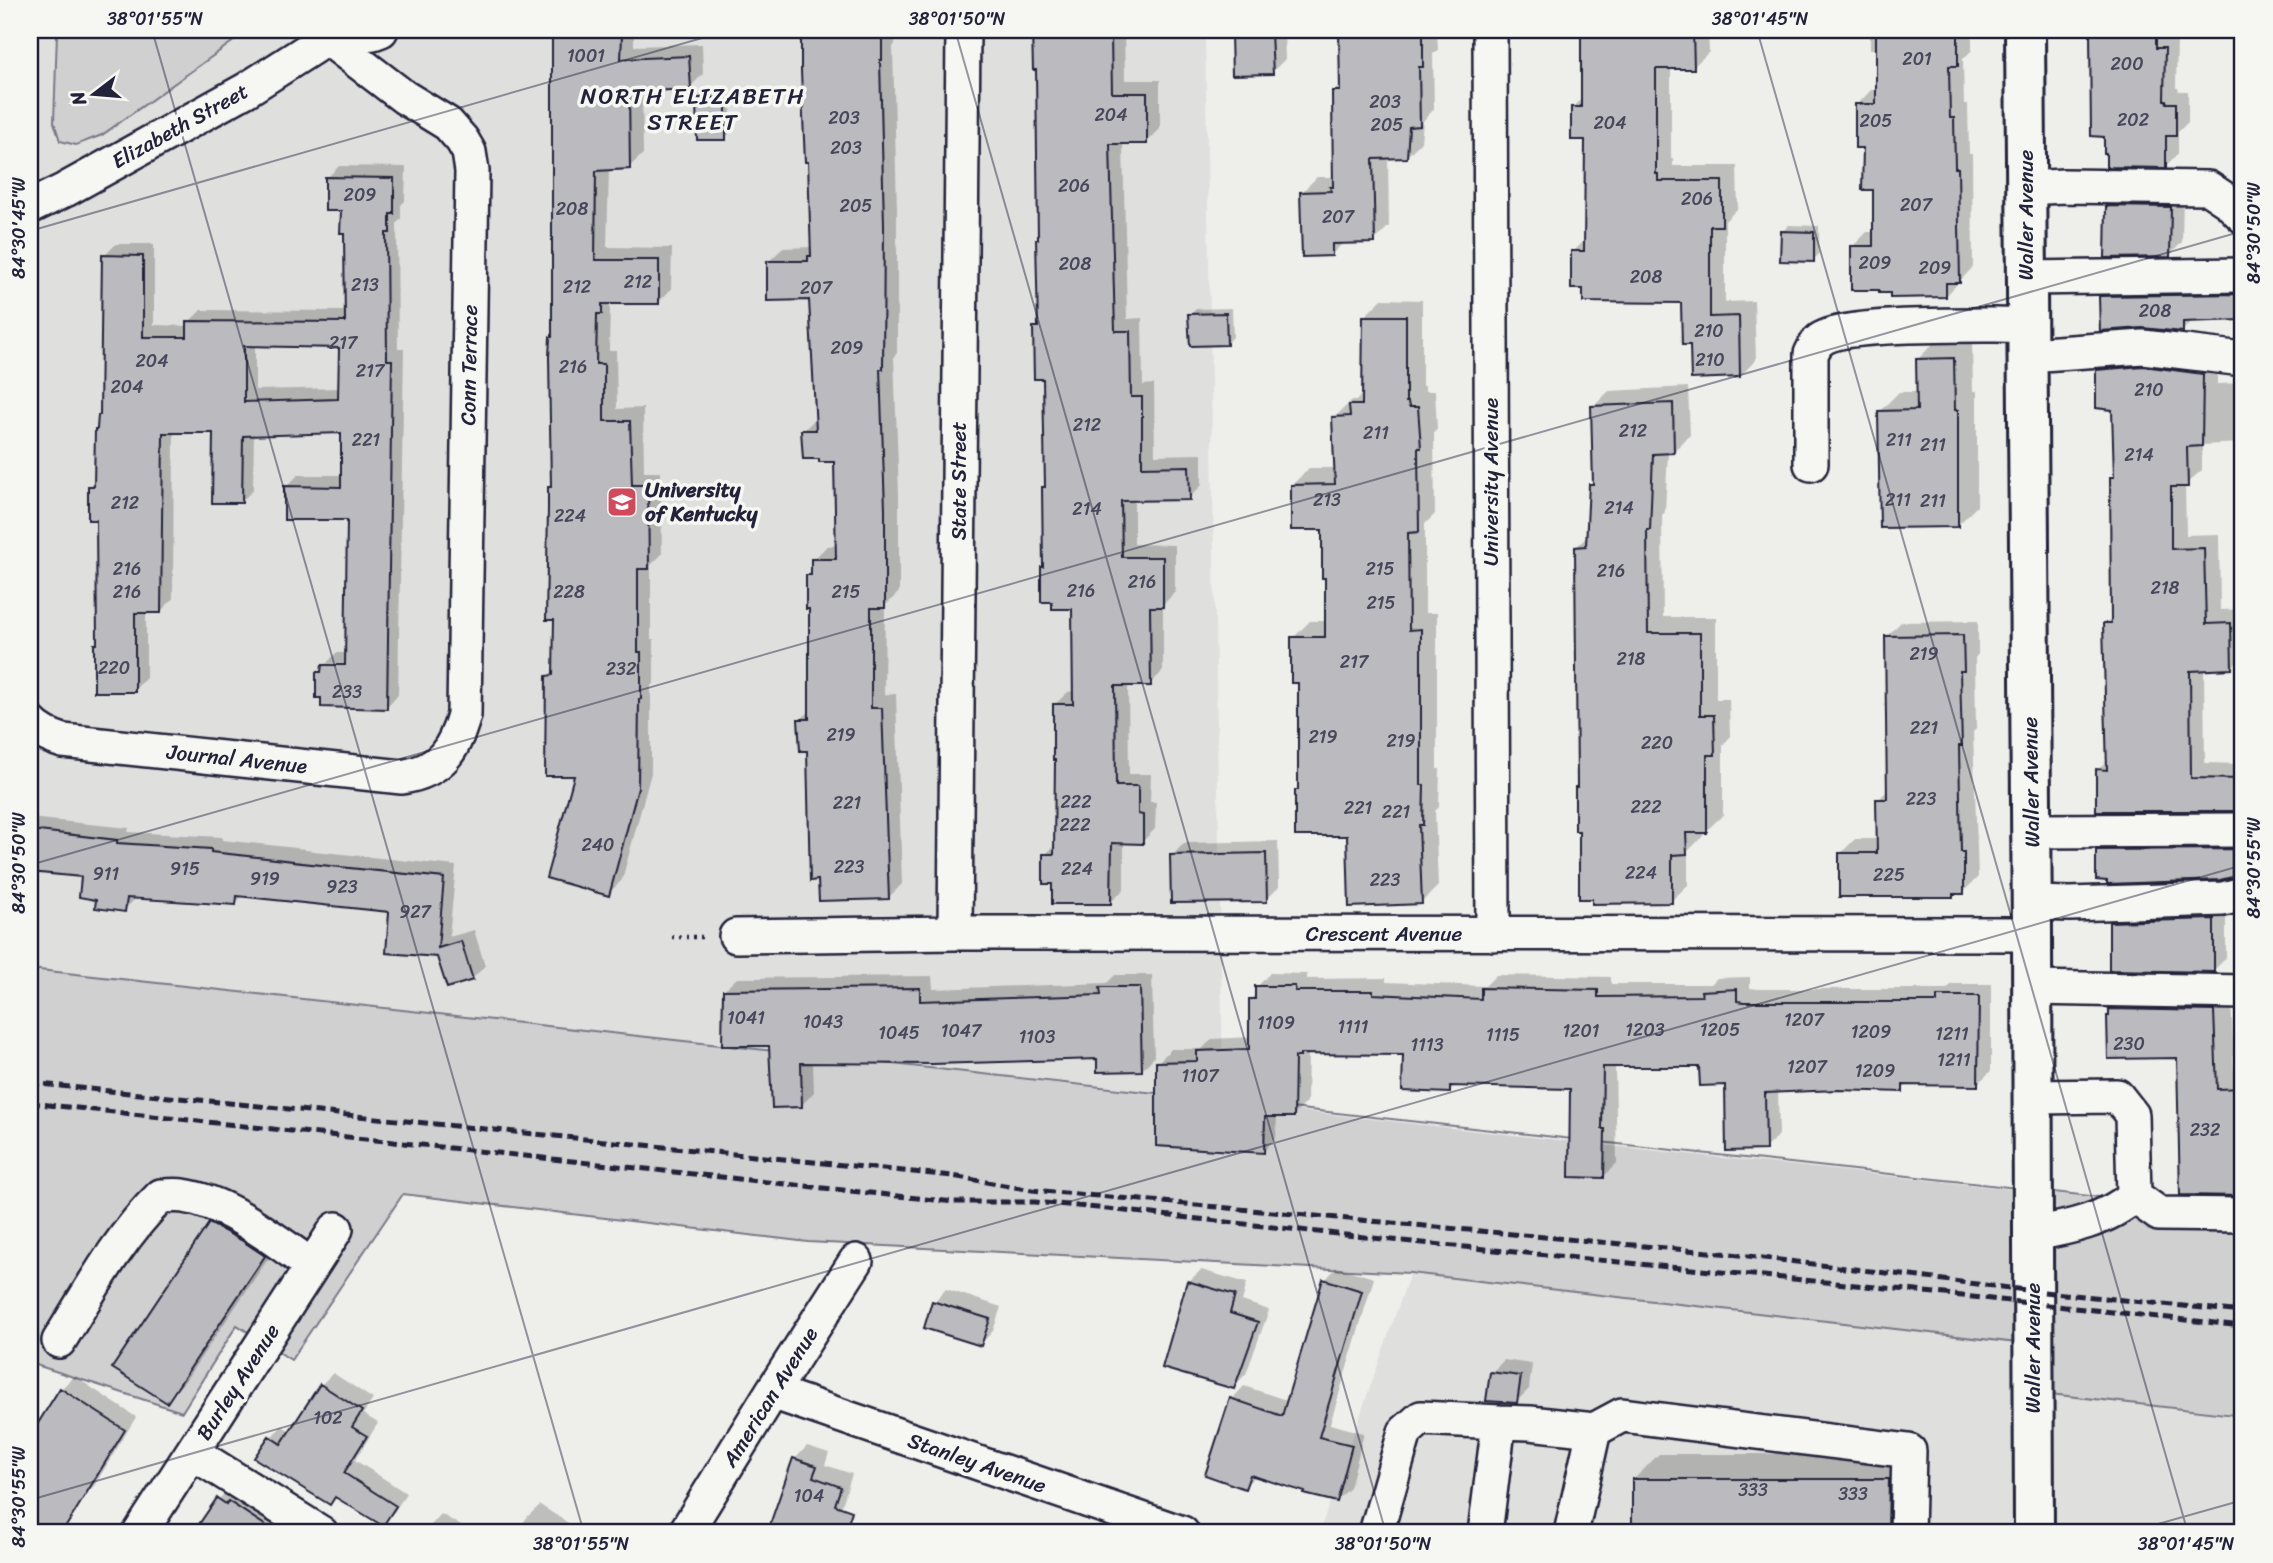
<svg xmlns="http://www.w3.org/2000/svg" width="2273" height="1563" font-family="Sriracha,sans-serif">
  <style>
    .built { fill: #dfdfde }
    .green { fill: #d0d0d1; stroke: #797986; stroke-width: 2 }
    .shadow { fill: #0003; fill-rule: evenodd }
    .building { fill: #bbbbbf; stroke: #22223b; stroke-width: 2; fill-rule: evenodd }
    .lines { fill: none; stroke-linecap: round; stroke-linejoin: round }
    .minor-casing { stroke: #22223b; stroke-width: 38 }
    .major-casing { stroke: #22223b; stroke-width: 44 }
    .path { stroke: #22223b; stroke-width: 4.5; stroke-dasharray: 2 5; stroke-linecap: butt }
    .minor { stroke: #f6f6f2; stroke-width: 33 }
    .major { stroke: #f6f6f2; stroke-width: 38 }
    .rail { stroke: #22223b; stroke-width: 5; stroke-dasharray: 10 5; stroke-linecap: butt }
    .ticks { fill: none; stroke: #22223b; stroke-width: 2; stroke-opacity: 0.45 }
    .labels { text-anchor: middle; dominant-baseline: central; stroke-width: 7; stroke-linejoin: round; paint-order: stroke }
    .number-label { font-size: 18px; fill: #48485c }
    .street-label { font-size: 21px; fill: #22223b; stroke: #f6f6f2 }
    .poi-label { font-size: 21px; font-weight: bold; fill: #22223b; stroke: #f6f6f2; text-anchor: start }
    .neighbourhood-label { font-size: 23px; letter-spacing: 2px; fill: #22223b; stroke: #f6f6f2 }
    .neatline { fill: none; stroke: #22223b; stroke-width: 2.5 }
    .ticks-label { font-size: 18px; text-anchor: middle; fill: #22223b }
  </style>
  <rect width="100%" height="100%" fill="#eeeeeb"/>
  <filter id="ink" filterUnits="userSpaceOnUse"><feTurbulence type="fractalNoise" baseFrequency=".0143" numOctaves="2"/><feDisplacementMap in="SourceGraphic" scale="14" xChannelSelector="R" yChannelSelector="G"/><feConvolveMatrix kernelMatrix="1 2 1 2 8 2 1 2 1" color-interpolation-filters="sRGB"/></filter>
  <g filter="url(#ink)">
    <path class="built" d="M30 30H1273L1205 35 1224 1137 381 1007 30 969Z
      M1410 1273 2034 1345 2033 1392 2243 1416V1533H1319Z"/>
    <path class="green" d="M59 30H249L102 135 76 145 60 141 54 122 57 33Z
      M30 969C768 1048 1505 1138 2243 1213V1416L2033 1392 2034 1345 1410 1273 808 1242 403 1194 291 1360 237 1325 182 1412 30 1363Z"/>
    <path class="shadow" d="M558 30H634V46L702 44 703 74 690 87 642 89 643 154 629 167 609 168 607 247 672 248 671 289 658 303 610 304 609 351H616L617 409 643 408 644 472H661L662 554 651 565V639H654V684L651 686V773L622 880 608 894 548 676 555 669 552 338 554 34Z
      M803 30H895V44L893 47 897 210V353L894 356 899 494V592L885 606 884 695 896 694 902 884 888 898 809 749 800 720 811 710V607L808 576 813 571V560L827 546 838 545 836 460 803 431 817 417 811 299 768 262 783 248 813 247 810 160 802 71Z
      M1034 30H1124L1125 80H1160V129L1147 142 1123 143 1127 319 1142 318 1143 385 1154 384 1155 455 1202 454V485L1189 498 1134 499V544L1175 545V592L1163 605V671L1150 684H1128L1129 774H1151L1150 802H1156L1155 829 1142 842H1124V889L1111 902 1054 882 1045 855 1056 844 1057 758 1054 705 1068 692 1074 691V607L1044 566 1043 488 1046 485 1045 377 1035 328 1040 323 1037 69H1035Z
      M1238 30H1284L1285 59 1272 72 1233 35Z
      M1343 30H1437L1438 50 1433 54 1434 109 1423 121 1421 142 1406 157H1388L1389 226 1374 241 1344 242 1332 254 1302 192 1317 177H1334V91L1342 84 1341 32Z
      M1585 30H1708L1709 52 1693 67 1671 68V159H1673V166H1737L1738 208 1725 221V302L1754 301 1756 360 1740 376 1692 344 1683 301 1585 287 1573 252 1586 239 1587 138 1573 108 1583 97V33Z
      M1870 30H1972V50L1963 59 1964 104H1968L1969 154H1972L1973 267 1946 296 1892 291 1852 247 1867 232H1874V188L1857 105 1871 90H1878V49H1870Z
      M2091 30H2168V36H2177L2176 88H2178L2179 91H2188V122L2178 132V154L2165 166 2106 135H2092Z
      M704 93H731V132L725 138 698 99Z
      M339 166 406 167 405 201 401 205V219L397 223 398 349H404L398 695 386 707 318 673 336 653H347L349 518 286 487 298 475H343V431L254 434 253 490 241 502 215 431H174L173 599 160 612H146V678L134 690 95 644 99 641 98 518 89 487 95 481 102 414 104 256 116 244H154V325L188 326 189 322 201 310 346 311V231L342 210 327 178ZM255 345 341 347 340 388 255 390ZM327 663 354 664V667L327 666Z
      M2120 194 2183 195 2182 242 2170 255 2108 207Z
      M1789 225 1819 226V254L1813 260 1783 231Z
      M2243 276V318L2193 320 2182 331 2101 297 2120 278Z
      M1382 299 1422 300V386H1425V391H1435L1437 429 1434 432 1435 514 1425 524V613H1437V769H1440L1439 807 1435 811 1438 886 1421 903 1349 834 1297 791 1300 788 1299 681 1293 638 1310 621H1327L1324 528 1292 485 1309 468H1336L1334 418 1351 401H1356L1364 392 1365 316Z
      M1232 308 1233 337 1227 343 1190 315 1196 309Z
      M1937 340H1972L1973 391H1977V506L1958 525 1880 411 1899 392H1918V359Z
      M2113 355 2217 359V384L2243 383V443L2202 445V470L2185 485 2186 535 2219 534 2220 610 2243 609V656L2232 667 2204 668 2205 763 2243 764V809L2098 810V770L2109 759 2105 624 2113 617 2112 477 2116 473 2114 409 2098 370Z
      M1688 387 1690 435 1674 451 1668 452 1665 512 1662 515 1663 617H1716V699H1729L1730 737 1723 745V815L1706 831H1703V836L1688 851V885L1671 901 1579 785 1576 547 1589 535 1591 484 1595 480 1593 407 1609 391Z
      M1978 621V654L1975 658 1976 729 1973 732 1978 877 1963 892H1955L1952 895 1840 854 1855 839H1879L1878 800 1889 789 1886 637 1901 622Z
      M30 818 129 828 128 832 222 837V840L305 849V850L456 866 449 937 474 930 485 966 472 979 438 955 391 910 244 895 235 903 137 897 124 910 98 898 83 876 38 871 36 886 30 892Z
      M2117 831H2243V863L2231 875 2098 851Z
      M1278 841 1279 887 1266 900 1172 856 1184 843Z
      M2226 907V958L2214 970 2111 923 2124 910Z
      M1270 973 1307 974V979L1386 978V982L1485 986 1496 975 1611 977V984H1711L1717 978 1750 977V988L1758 989H1947L1952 984H1991V1071L1977 1084 1909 1083 1902 1090 1838 1088 1778 1090 1779 1135 1765 1148 1727 1083 1701 1065H1615L1617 1163 1604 1176 1572 1087 1456 1084 1449 1091 1405 1053H1308L1307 1102 1293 1116 1277 1115 1276 1138 1263 1151 1158 1062 1171 1049H1202L1212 1039 1251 1037V999L1257 993V987Z
      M1115 975H1152L1154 1057 1142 1070 1098 1057 813 1062 814 1092 802 1105 771 1045 724 990 737 978 932 976 933 989 1107 983Z
      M2129 992 2231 994 2234 1072H2243V1194L2182 1193 2178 1056 2111 1014V1009Z
      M229 1205 283 1237 185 1381 166 1401 210 1225Z
      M1337 1267 1374 1278 1330 1424 1364 1433 1350 1488 1337 1500 1256 1475 1244 1487 1232 1399 1244 1386 1289 1401 1325 1280Z
      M1201 1270 1247 1283 1242 1301 1269 1310 1246 1374 1233 1387 1188 1282Z
      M946 1289 1001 1307 993 1331 981 1344 934 1302Z
      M1504 1360 1532 1364 1529 1389 1516 1402 1491 1373Z
      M333 1373 373 1399 363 1414 378 1423 355 1460 406 1493 395 1511 383 1523 337 1496 330 1503 270 1438 282 1426 291 1431 321 1385Z
      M74 1376 136 1417 94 1486 81 1498 59 1533H30V1439L61 1389Z
      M807 1446 829 1453 825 1465 852 1474 833 1533H769L795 1459Z
      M1659 1454H1914V1533H1633V1480Z
      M231 1487 289 1520 280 1533H195L218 1500Z
      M540 1505 584 1533H517L527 1517Z
      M441 1514 473 1533H424Z"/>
    <path class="building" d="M801 30H882V60H880L884 225 883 369H880L885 509V608H871V708H882L889 899 819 901 818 880 810 881 807 751H800L798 719H809V609H806V575H811V559H836L834 462H819V459H803L801 430H816L809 300 767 301V261H808V256H811L808 162H805L801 71Z
      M1032 30H1101V36H1111L1112 93H1147V144H1110L1115 331H1130L1131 397H1142V467L1189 466 1190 500 1121 501 1122 557H1163V607H1150L1151 686H1115L1116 786H1138V814L1143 815V844L1112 843 1111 904H1052V884H1043V854H1054L1055 760H1053V704H1073L1072 609H1052V602H1041V567H1043L1042 487H1045L1043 379H1034L1033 327H1038L1036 239H1038L1036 70H1033Z
      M1354 30H1423V67H1419L1420 126 1409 127 1407 158 1373 159 1375 243 1332 244V256L1302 257 1300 192 1331 191 1330 187H1333L1332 91H1340L1339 32H1354Z
      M1584 30H1693L1694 69H1656V174H1658V181H1722V226H1710V317L1739 316 1740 377 1691 379 1690 345H1682L1681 303 1583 302V289H1571V251H1584L1585 140H1571V107H1581V32H1584Z
      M1876 30H1958V66H1949L1950 118H1954L1955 168H1958L1960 283H1946V297L1890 298V293H1879V290H1851V246H1873V190H1862L1863 148H1855V104H1876Z
      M2090 30H2156V48H2165L2164 100H2166L2167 103H2176V136H2166V168L2106 167V153H2104V137L2091 136Z
      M552 33 622 35 621 59 689 56 691 89 629 92 630 169 596 171 595 260H659V304H602V314H597L596 364H604V421H630L632 485H648L649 569H638V652H641V699H639L638 788 609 896 546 878 574 776H545L546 676 553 675 554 620H546L548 508V487H551L549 357 550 337H552Z
      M1271 33 1273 74 1232 75 1231 34Z
      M696 98H726V140H697Z
      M325 177 394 178V214H390V233H386L387 360H392L387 709 321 707V698H316V672H321L322 665H345L347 520H284V486L341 487V433L243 436 242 503H212L213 433H163L161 613H135V692H94V644H97L96 520H88V486H94L95 429H97L98 415H100L102 255 143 256V337H187V321L345 322 344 233H340L341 211H325ZM244 346 339 348 338 399 244 402Z
      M2106 206 2171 207 2170 257 2105 258Z
      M1781 231 1814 232V262L1780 261Z
      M2243 294V320L2183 322V332L2142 328 2100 331 2099 296Z
      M1226 313 1227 345 1190 346 1188 314Z
      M1363 316H1406V402H1408L1409 407H1418L1421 448H1418L1419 532 1408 533 1409 630 1421 629V785H1424L1423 825H1419L1422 904 1349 907 1347 836H1295V790H1298V683H1291V637H1325V578H1322V530H1291V485L1335 484 1332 417 1350 416 1349 405H1362Z
      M1954 358 1955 410H1958V527L1880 528 1878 411 1917 410 1916 359Z
      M2143 366 2203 374 2202 446 2187 447 2188 487H2171V549L2204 548 2206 624 2231 623 2232 669 2190 671 2191 778 2243 779V811H2096V769L2107 770 2103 623H2111L2110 477H2114L2112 410 2096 408V370Z
      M1673 403 1674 453 1653 454 1650 530H1647L1648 633H1700V715H1714L1715 755H1707V833H1686L1687 854 1672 855V903L1592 904V899H1579V831H1575V787H1577L1575 547 1586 546 1589 484H1593L1591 406Z
      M1963 635 1964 671H1960L1962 746H1959L1961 852H1964V894H1953V897H1839V853H1877L1876 799H1887L1885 636Z
      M30 830 117 840V843L211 849V852L293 861V862L444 878 438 948 461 941 473 980 447 988 437 957 386 953 389 912 237 896 236 905 127 898 125 912 95 908 96 900 79 897 81 877 30 872Z
      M2232 849V877L2220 880 2107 884V881L2096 880V850Z
      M1266 853 1267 902 1171 903 1170 855Z
      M2214 919V972L2109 970V922Z
      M1255 986H1295V991H1373V994L1481 999V988L1598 990V997L1702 996 1701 991 1737 989V1001L1744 1002H1937V996H1979L1978 1086 1903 1085V1092L1838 1090 1765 1093 1766 1150 1726 1151 1725 1085 1700 1086 1699 1067H1603L1602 1129H1605L1604 1178 1569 1177 1570 1089 1450 1086V1093L1402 1091 1403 1055 1300 1054V1057H1295L1294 1117H1265L1264 1153 1156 1146V1062L1197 1061V1051L1249 1049V999H1255Z
      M1100 987H1140L1142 1071 1097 1072V1059L933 1064 801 1063 802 1107 772 1108 769 1046H722L723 990 920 988V1001L1101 995Z
      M2109 1009 2214 1011 2217 1089 2243 1088V1196L2180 1195 2177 1058 2108 1059 2107 1016H2109Z
      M209 1223 241 1240 265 1256 167 1403 112 1368Z
      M1323 1279 1362 1291 1319 1437 1352 1445 1337 1502 1304 1494 1305 1492 1250 1475 1245 1489 1205 1475 1230 1398 1282 1416Z
      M1187 1281 1235 1295 1230 1313 1258 1322 1234 1389 1162 1368Z
      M932 1301 990 1319 981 1346 924 1328Z
      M1490 1372 1521 1376 1517 1403 1486 1401Z
      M320 1384 362 1411 352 1427 367 1436 344 1473 396 1506 383 1526 335 1497 330 1505 254 1458 269 1436 281 1444Z
      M60 1388 125 1430 62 1533H30V1436Z
      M793 1458 817 1466 813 1477 841 1487 835 1505 852 1511 845 1533H767Z
      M1632 1479H1889L1888 1533H1632Z
      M217 1498 226 1504 228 1501 277 1533H193Z"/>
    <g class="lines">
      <g class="minor-casing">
        <path id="minor" d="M1490 30 1493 934
          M2026 188 2064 186 2208 188 2229 202 2243 216
          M30 207 65 190 246 90 327 38 373 33 381 30
          M2027 278 2243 275
          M2028 355 2143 347 2243 359
          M1811 464V354C1813 350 1816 343 1820 340 1844 321 1990 326 2027 325
          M30 722C39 732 50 737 63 741L402 777C441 771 454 750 464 715L472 171 469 152 462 140 448 124 404 97 327 38 323 30
          M2031 831 2243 830
          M2032 903 2070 904 2223 899 2243 894
          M955 933 963 30
          M736 936 955 933 2032 934
          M2032 988 2243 992
          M2033 1097 2117 1096 2132 1115 2134 1196C2107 1220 2068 1228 2033 1234
          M2134 1196 2159 1214 2243 1215
          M59 1341C90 1291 119 1237 161 1196 168 1196 176 1195 183 1196 228 1202 276 1241 312 1266
          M772 1392 1182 1533
          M193 1453 321 1533
          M140 1533 336 1229
          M685 1533 772 1392 856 1261
          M1376 1533 1405 1432 1421 1418 1499 1422
          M1485 1533 1499 1422 1530 1423 1594 1430
          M1571 1533 1594 1430 1622 1415 1909 1451 1907 1533"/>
      </g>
      <g class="major-casing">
        <path id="major" d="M2025 30 2032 934 2034 1533"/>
      </g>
      <path class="path" d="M672 937H703"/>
      <use href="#minor" class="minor"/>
      <use href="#major" class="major"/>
      <path class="rail" d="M30 1083 952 1176 1032 1190 1731 1254 2034 1291 2243 1312
        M30 1103 954 1202H1035L1098 1208 1392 1240 1907 1290 2243 1326"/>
    </g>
  </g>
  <path class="ticks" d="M152 30 584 1533M955 30 1386 1533M1757 30 2188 1533M30 231 730 30M30 865 2243 231M30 1500 2243 865M2126 1533 2243 1500"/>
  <defs>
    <g id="university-square" transform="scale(1.575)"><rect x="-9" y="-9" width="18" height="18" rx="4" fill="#d1495b" stroke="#f6f6f2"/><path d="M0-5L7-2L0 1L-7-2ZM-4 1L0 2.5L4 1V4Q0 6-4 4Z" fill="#fff"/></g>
  </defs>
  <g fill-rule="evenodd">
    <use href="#university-square" x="622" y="502"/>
  </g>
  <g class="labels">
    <g class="number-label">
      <text x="586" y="56">1001</text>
      <text x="1917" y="59">201</text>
      <text x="2127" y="64">200</text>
      <text x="1385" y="102">203</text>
      <text x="1111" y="115">204</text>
      <text x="844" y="118">203</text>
      <text x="2133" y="120">202</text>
      <text x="1876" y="121">205</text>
      <text x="1610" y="123">204</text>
      <text x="1387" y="125">205</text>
      <text x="846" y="148">203</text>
      <text x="1074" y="186">206</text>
      <text x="360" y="195">209</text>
      <text x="1697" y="199">206</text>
      <text x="1916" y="205">207</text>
      <text x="856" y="206">205</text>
      <text x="572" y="209">208</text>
      <text x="1338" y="217">207</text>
      <text x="1875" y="263">209</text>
      <text x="1075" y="264">208</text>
      <text x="1935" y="268">209</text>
      <text x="1646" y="277">208</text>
      <text x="638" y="282">212</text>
      <text x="365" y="285">213</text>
      <text x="577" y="287">212</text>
      <text x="816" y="288">207</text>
      <text x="2155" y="311">208</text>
      <text x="1709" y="331">210</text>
      <text x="343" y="343">217</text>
      <text x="847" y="348">209</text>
      <text x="1710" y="360">210</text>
      <text x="152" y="361">204</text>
      <text x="573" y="367">216</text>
      <text x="370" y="371">217</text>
      <text x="127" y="387">204</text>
      <text x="2149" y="390">210</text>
      <text x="1087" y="425">212</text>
      <text x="1633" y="431">212</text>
      <text x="1376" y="433">211</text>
      <text x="366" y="440">221</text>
      <text x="1899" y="440">211</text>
      <text x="1933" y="445">211</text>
      <text x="2139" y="455">214</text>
      <text x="1327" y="500">213</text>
      <text x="1898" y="500">211</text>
      <text x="1933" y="501">211</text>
      <text x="125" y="503">212</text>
      <text x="1619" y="508">214</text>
      <text x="1087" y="509">214</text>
      <text x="570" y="516">224</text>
      <text x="127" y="569">216</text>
      <text x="1380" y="569">215</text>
      <text x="1611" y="571">216</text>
      <text x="1142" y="582">216</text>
      <text x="2165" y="588">218</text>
      <text x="1081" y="591">216</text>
      <text x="127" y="592">216</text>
      <text x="569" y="592">228</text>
      <text x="846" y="592">215</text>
      <text x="1381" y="603">215</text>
      <text x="1924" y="654">219</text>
      <text x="1631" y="659">218</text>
      <text x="1354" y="662">217</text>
      <text x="114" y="668">220</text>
      <text x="621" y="669">232</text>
      <text x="347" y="692">233</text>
      <text x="1924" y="728">221</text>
      <text x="841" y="735">219</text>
      <text x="1323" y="737">219</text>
      <text x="1401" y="741">219</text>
      <text x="1657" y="743">220</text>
      <text x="1921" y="799">223</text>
      <text x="1076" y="802">222</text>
      <text x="847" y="803">221</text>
      <text x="1646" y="807">222</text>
      <text x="1358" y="808">221</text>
      <text x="1396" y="812">221</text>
      <text x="1075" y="825">222</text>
      <text x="598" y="845">240</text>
      <text x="849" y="867">223</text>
      <text x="185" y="869">915</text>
      <text x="1077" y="869">224</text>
      <text x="1641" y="873">224</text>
      <text x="106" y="874">911</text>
      <text x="1889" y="875">225</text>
      <text x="265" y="879">919</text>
      <text x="1385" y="880">223</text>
      <text x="342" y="887">923</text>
      <text x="415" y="912">927</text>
      <text x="746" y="1018">1041</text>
      <text x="1804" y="1020">1207</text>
      <text x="823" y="1022">1043</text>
      <text x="1276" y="1023">1109</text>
      <text x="1353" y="1027">1111</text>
      <text x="1645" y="1030">1203</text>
      <text x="1720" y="1030">1205</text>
      <text x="961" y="1031">1047</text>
      <text x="1581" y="1031">1201</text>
      <text x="1871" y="1032">1209</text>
      <text x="899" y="1033">1045</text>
      <text x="1952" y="1034">1211</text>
      <text x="1503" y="1035">1115</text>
      <text x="1037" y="1037">1103</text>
      <text x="2129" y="1044">230</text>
      <text x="1427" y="1045">1113</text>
      <text x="1954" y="1060">1211</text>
      <text x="1807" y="1067">1207</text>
      <text x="1875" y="1071">1209</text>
      <text x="1200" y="1076">1107</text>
      <text x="2205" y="1130">232</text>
      <text x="328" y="1418">102</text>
      <text x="1753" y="1490">333</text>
      <text x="1853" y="1494">333</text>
      <text x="809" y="1496">104</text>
    </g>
    <g class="street-label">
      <text transform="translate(180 126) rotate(-29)">Elizabeth Street</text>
      <text transform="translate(2026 215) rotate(-90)">Waller Avenue</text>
      <text transform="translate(469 365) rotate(-89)">Conn Terrace</text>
      <text transform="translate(959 481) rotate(-90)">State Street</text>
      <text transform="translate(1491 482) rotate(-90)">University Avenue</text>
      <text transform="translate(237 759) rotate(6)">Journal Avenue</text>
      <text transform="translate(2031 782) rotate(-91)">Waller Avenue</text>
      <text x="1384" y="934">Crescent Avenue</text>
      <text transform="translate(2033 1348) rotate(-90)">Waller Avenue</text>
      <text transform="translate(238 1382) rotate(-57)">Burley Avenue</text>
      <text transform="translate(770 1397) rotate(-58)">American Avenue</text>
      <text transform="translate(977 1463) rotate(19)">Stanley Avenue</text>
    </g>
    <g class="poi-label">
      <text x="645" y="490">University<tspan x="645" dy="24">of Kentucky</tspan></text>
    </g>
    <g class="neighbourhood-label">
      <text x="693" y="96">NORTH ELIZABETH<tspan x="693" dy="26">STREET</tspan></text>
    </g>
  </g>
  <rect width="2273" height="1563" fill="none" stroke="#f6f6f2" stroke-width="77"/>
  <g transform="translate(94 94) rotate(254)" stroke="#f6f6f2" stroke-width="5" paint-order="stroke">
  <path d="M0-5L12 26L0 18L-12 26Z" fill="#22223b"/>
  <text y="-10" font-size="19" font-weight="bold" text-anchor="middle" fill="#22223b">N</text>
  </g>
  <rect x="38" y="38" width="2196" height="1486" class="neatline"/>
  <g class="ticks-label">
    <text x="155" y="25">38°01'55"N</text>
    <text x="957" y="25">38°01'50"N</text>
    <text x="1760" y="25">38°01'45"N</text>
    <text transform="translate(19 228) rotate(-90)" y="6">84°30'45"W</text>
    <text transform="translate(2254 233) rotate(-90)" y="6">84°30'50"W</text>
    <text transform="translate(19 863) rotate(-90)" y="6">84°30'50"W</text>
    <text transform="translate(2254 868) rotate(-90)" y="6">84°30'55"W</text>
    <text transform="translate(19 1497) rotate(-90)" y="6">84°30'55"W</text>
    <text x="581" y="1550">38°01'55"N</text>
    <text x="1383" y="1550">38°01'50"N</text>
    <text x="2186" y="1550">38°01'45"N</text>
  </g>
</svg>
